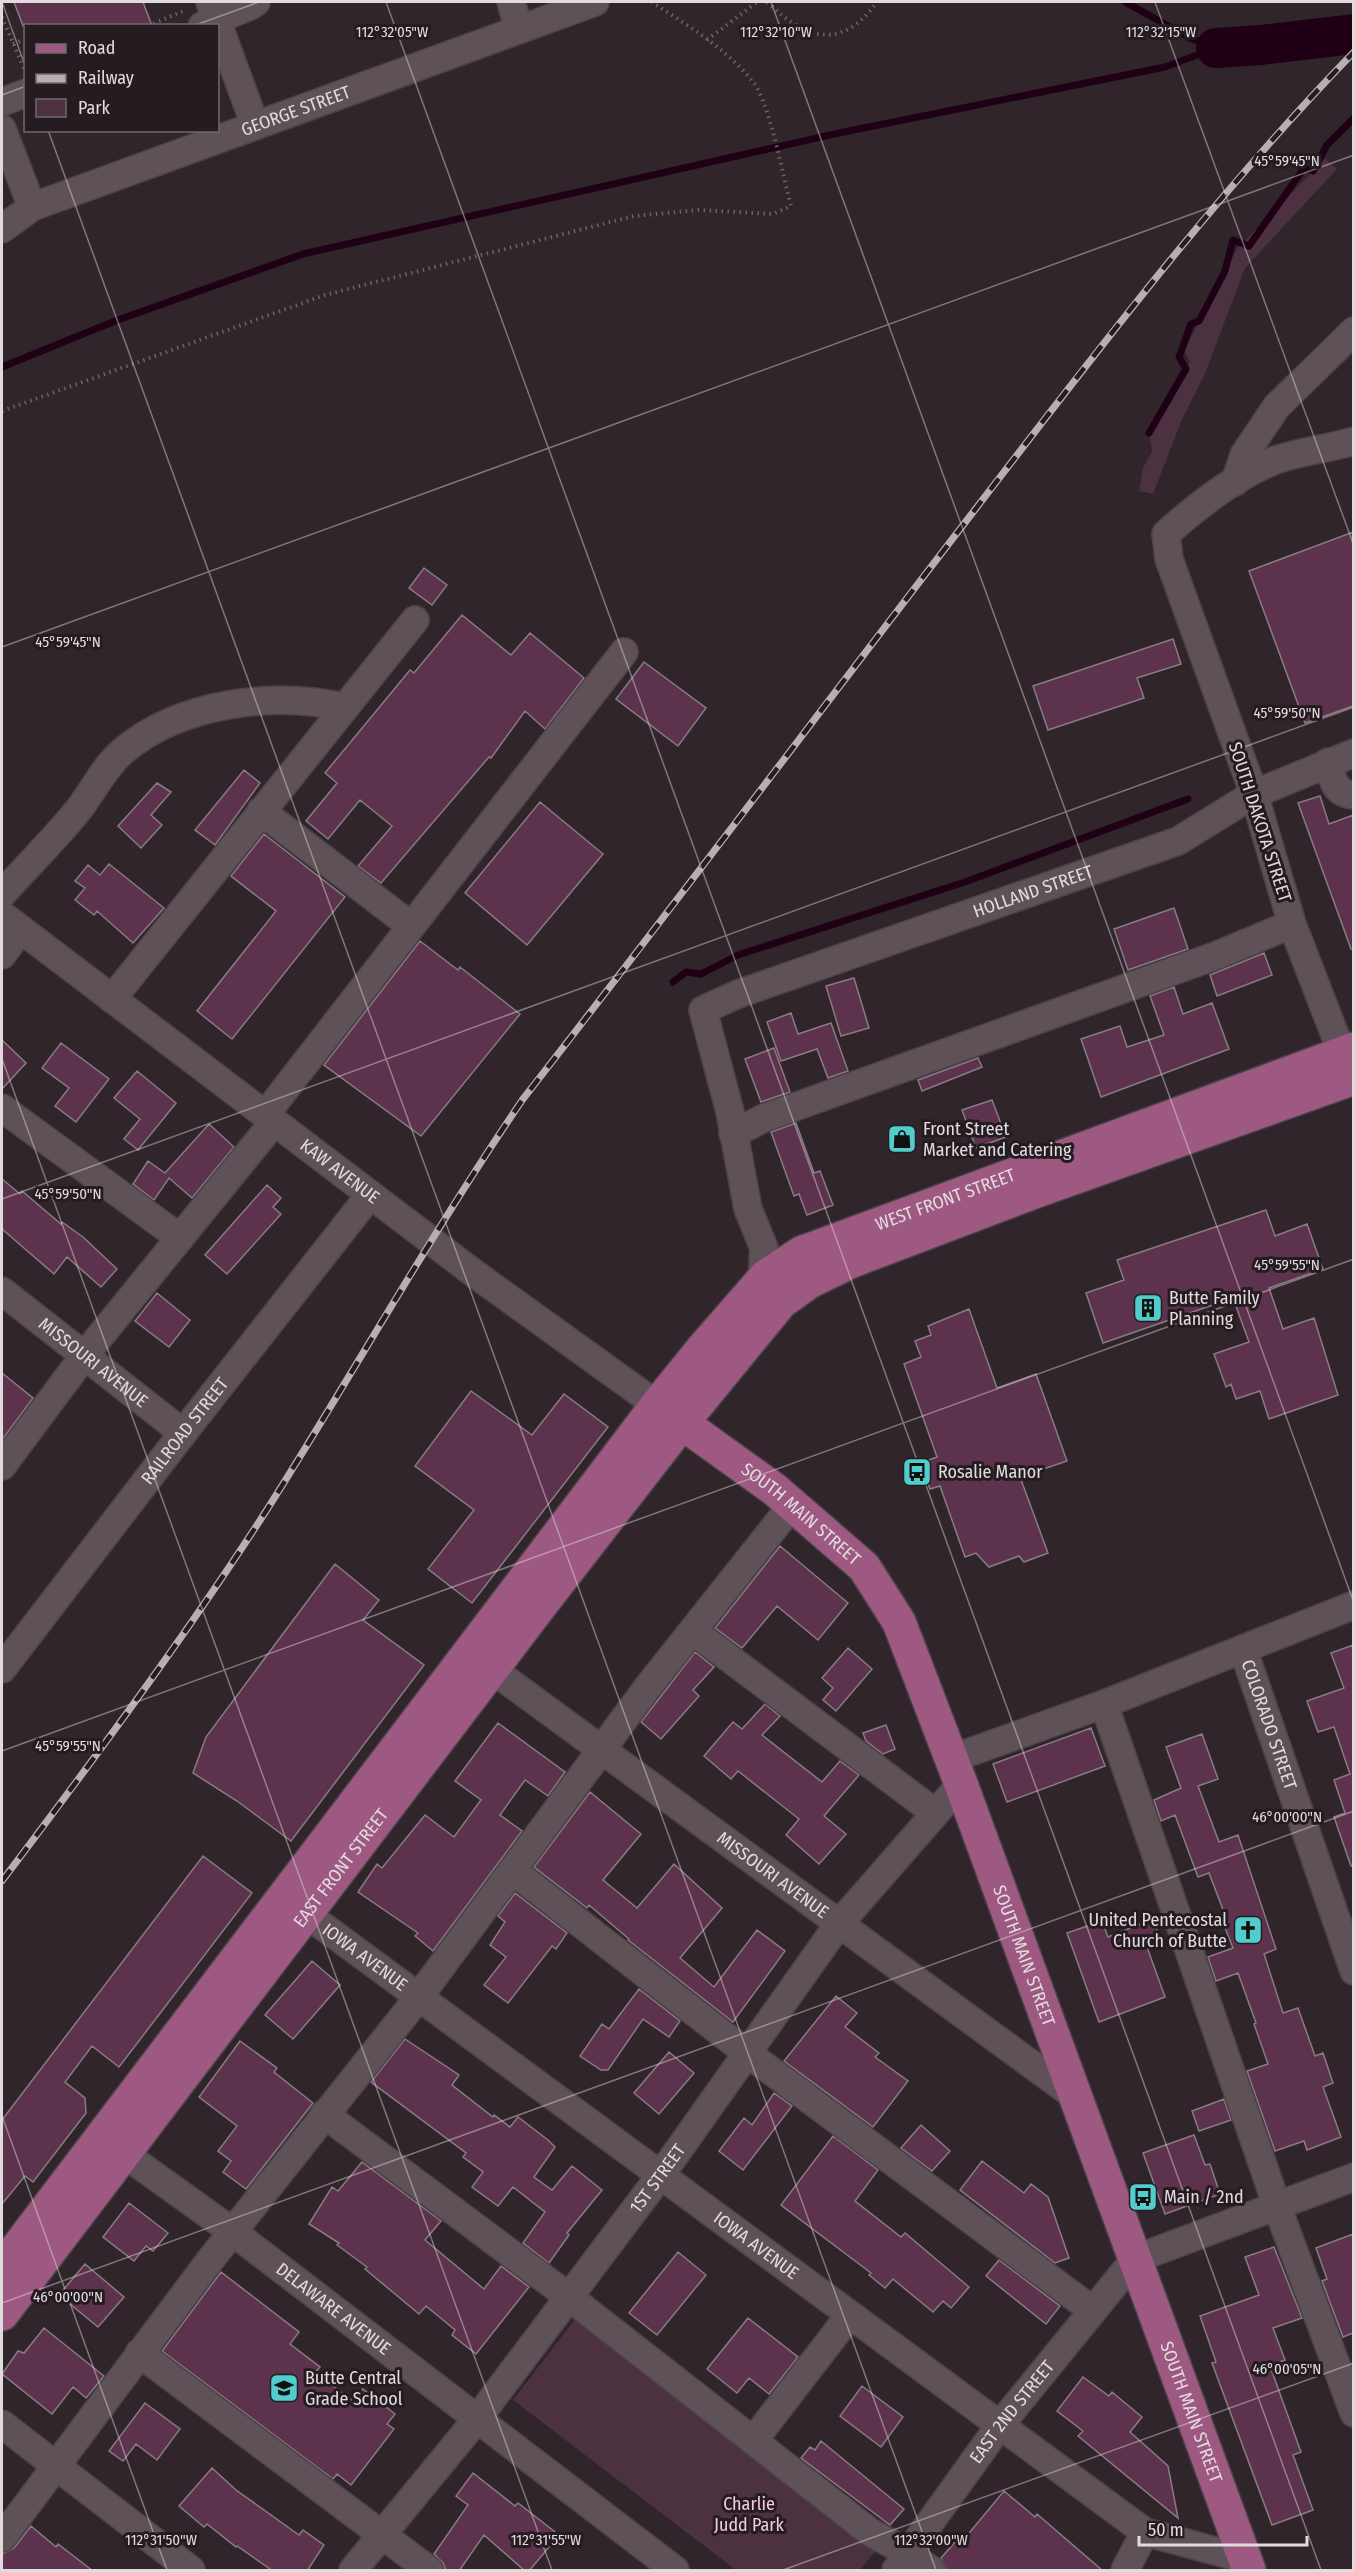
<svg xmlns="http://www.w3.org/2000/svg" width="1355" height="2572" font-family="'Fira Sans Condensed',sans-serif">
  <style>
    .green { fill: #4c3241 }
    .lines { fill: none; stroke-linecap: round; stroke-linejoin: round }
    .stream { stroke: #200014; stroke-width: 7 }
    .river { stroke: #200014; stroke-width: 40 }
    .building { fill: #5d324c; stroke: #887c83; stroke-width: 1.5 }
    .minor-casing { stroke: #4c4348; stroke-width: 30 }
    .major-casing { stroke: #4c4348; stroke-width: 36 }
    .path { stroke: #6c6367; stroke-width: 4; stroke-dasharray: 1.5 4.5; stroke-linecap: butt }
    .minor { stroke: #5e5258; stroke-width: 27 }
    .major { stroke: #9e5983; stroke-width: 33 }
    .rail-casing { stroke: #b7afb2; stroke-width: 7 }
    .rail { stroke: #251c21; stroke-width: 4.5; stroke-dasharray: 14; stroke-linecap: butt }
    .ticks { fill: none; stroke: #e2dbde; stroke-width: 1.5; stroke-opacity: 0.45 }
    .labels { text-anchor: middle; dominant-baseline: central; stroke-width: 6; stroke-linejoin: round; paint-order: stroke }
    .street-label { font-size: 18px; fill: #e2dbde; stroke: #251c21 }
    .poi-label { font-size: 18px; fill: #e2dbde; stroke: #251c21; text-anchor: start }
    .park-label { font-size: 18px; fill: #f6c8e1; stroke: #251c21 }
    .ticks-label { font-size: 15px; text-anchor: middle; fill: #e2dbde; stroke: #251c21; stroke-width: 6; stroke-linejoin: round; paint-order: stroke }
  </style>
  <rect width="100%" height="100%" fill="#2f252a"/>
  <path class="green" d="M1325 159 1337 169 1245 268 1206 371 1181 422 1153 494 1139 491 1143 468 1152 452 1149 433 1190 362 1184 350 1237 249Z
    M576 2318 878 2548 860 2570H736L513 2400Z"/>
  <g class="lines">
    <path class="stream" d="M1125 2 1190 38 1216 48
      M2 367 115 321 303 254 839 133 1165 67 1216 48
      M1149 433 1186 369 1179 357 1191 324 1199 321 1225 271 1233 240 1249 246 1304 168 1313 171 1327 145 1354 118
      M673 982 686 972 701 974 738 955 965 882 1188 799"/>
    <path class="river" d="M1216 48 1261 45 1354 34"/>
  </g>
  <path class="building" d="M14 2H143L152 26H23Z
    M1353 532V706L1305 723 1249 571Z
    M424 568 447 585 432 605 409 588Z
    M462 615 511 655 530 633 584 678 545 729 525 711 491 758 489 757 381 883 358 866 392 826 360 800 328 839 306 821 337 783 325 773 410 670 414 673Z
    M1173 639 1181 664 1137 678 1144 698 1048 730 1033 686Z
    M644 662 706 708 678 746 616 699Z
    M244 770 260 783 215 845 195 830Z
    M157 783 171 792 151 815 162 825 141 848 118 826Z
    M1320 796 1329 824 1353 815V949H1351L1298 803Z
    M540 802 603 854 527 945 465 893Z
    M264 834 345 897 232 1039 197 1011 276 911 231 876Z
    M109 864 164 908 133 943 97 911 94 915 75 900 85 888 75 881 88 865 100 875Z
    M1174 908 1188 949 1128 970 1114 929Z
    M420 941 458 970 460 967 520 1014 421 1136 324 1065Z
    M1264 953 1272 975 1217 996 1210 975Z
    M854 978 869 1028 841 1036 826 986Z
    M1174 987 1183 1014 1212 1003 1229 1049 1101 1097 1081 1039 1120 1026 1127 1047 1164 1035 1150 996Z
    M791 1013 798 1034 831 1023 848 1071 828 1078 817 1049 781 1061 767 1022Z
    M2 1040 26 1063 2 1089Z
    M61 1043 109 1079 76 1122 55 1106 69 1088 42 1068Z
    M774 1048 790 1092 761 1102 745 1059Z
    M978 1058 982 1067 922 1091 918 1080Z
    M137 1071 176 1103 138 1150 124 1139 140 1119 114 1098Z
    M992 1100 1006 1137 976 1148 962 1110Z
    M796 1123 814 1173 820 1171 833 1205 807 1215 799 1194 794 1196 771 1132Z
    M209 1124 234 1147 192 1198 169 1178 154 1200 133 1184 148 1161 165 1173Z
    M2 1179 20 1194 22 1191 61 1224 62 1222 83 1237 117 1269 101 1287 67 1257 54 1274 2 1229Z
    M267 1185 281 1198 273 1207 281 1214 227 1274 205 1255Z
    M1266 1210 1275 1236 1307 1224 1323 1269 1269 1288 1283 1329 1314 1318 1338 1395 1269 1419 1260 1391 1236 1399 1231 1384 1226 1387 1214 1354 1249 1342 1233 1298 1103 1343 1086 1293 1124 1280 1117 1260Z
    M157 1293 190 1320 169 1347 135 1321Z
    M969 1309 997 1388 1036 1374 1067 1461 1020 1477 1048 1553 1024 1562 1019 1556 989 1567 976 1553 965 1557 940 1486 930 1489 920 1463 937 1457 904 1364 921 1357 915 1341 931 1335 928 1326Z
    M2 1373 33 1398 2 1440Z
    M471 1391 532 1435 564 1394 608 1427 472 1603 428 1569 474 1510 415 1466Z
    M780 1546 848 1603 818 1640 777 1606 742 1648 715 1628Z
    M335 1564 379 1600 363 1620 424 1665 291 1841 237 1801 193 1773 206 1737Z
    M1353 1645V1866H1351L1334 1817 1345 1813 1334 1780 1350 1774 1334 1727 1318 1732 1307 1701 1344 1688 1331 1653Z
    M848 1648 872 1669 836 1711 823 1700 833 1688 822 1678Z
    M695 1652 714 1667 693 1690 699 1696 661 1739 641 1722Z
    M765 1704 780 1716 762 1735 822 1782 840 1761 859 1775 824 1816 846 1834 819 1864 786 1835 799 1819 738 1771 731 1779 704 1756 733 1722 742 1729Z
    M498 1723 565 1772 548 1796 525 1780 500 1815 522 1831 433 1951 415 1936 418 1933 358 1892 377 1864 382 1868 425 1815 454 1837 481 1800 455 1781Z
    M886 1725 895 1749 883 1754 866 1741 863 1733Z
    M1091 1728 1105 1766 1007 1802 993 1764Z
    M1202 1734 1218 1779 1198 1786 1219 1842 1238 1835 1276 1949 1264 1954 1283 2013 1298 2008 1315 2056 1323 2053 1333 2083 1323 2087 1341 2137 1307 2150 1304 2141 1275 2151 1247 2071 1268 2064 1254 2024 1256 2023 1238 1973 1216 1981 1208 1957 1233 1948 1224 1925 1228 1923 1209 1873 1198 1877 1175 1815 1161 1821 1154 1800 1181 1788 1166 1747Z
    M590 1792 641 1834 603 1880 637 1908 674 1864 722 1908 680 1958 714 1987 757 1930 785 1951 733 2022 628 1940 629 1939 589 1905 587 1908 534 1867Z
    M203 1856 252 1893 119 2067 92 2046 65 2082 85 2098 86 2113 33 2182 25 2176 2 2204V2120Z
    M515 1893 567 1933 556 1949 552 1946 508 2003 484 1985 506 1957 490 1945 505 1922 498 1916Z
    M1153 1919 1161 1942 1147 1947 1165 1997 1099 2022 1067 1933 1102 1921 1108 1937Z
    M312 1961 340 1985 293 2039 265 2015Z
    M639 1989 680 2021 669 2037 643 2019 608 2070H601L580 2056 602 2024 609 2029Z
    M836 1996 857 2013 845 2027 879 2053 875 2057 908 2081 873 2127 784 2061Z
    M405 2039 459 2075 452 2085 493 2117 494 2115 510 2127 518 2117 548 2140 555 2147 534 2177 552 2190 572 2166 602 2190 567 2233 569 2235 549 2263 523 2243 545 2212 513 2187 498 2206 472 2187 483 2172 463 2157 466 2153 371 2082Z
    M240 2041 277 2068 274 2072 313 2103 246 2189 223 2172 231 2161 218 2151 237 2126 199 2097Z
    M669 2052 694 2073 659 2114 634 2093Z
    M774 2093 792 2106 743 2170 719 2151 744 2118 752 2125Z
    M1224 2099 1231 2120 1199 2131 1192 2111Z
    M921 2125 950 2151 932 2171 901 2148Z
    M1194 2135 1205 2165 1210 2164 1220 2194 1165 2214 1143 2153Z
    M833 2136 878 2170 855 2201 901 2237 905 2233 969 2287 951 2308 943 2301 933 2312 893 2279 885 2288 869 2275 871 2273 781 2205Z
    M982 2161 1024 2193 1031 2184 1048 2197 1069 2258 1055 2263 960 2190Z
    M362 2162 441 2221 425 2240 484 2289 501 2266 529 2287 476 2354 452 2335 455 2330 426 2306 419 2314 365 2269 367 2267 337 2245 339 2243 309 2224 332 2187 338 2191Z
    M129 2203 168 2233 153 2251 146 2246 134 2261 103 2237Z
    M1353 2234V2333L1343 2337 1322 2281 1327 2279 1316 2248Z
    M1274 2247 1302 2318 1273 2328 1285 2360 1270 2366 1301 2452 1293 2455 1313 2510 1272 2525 1212 2363 1216 2362 1200 2316 1259 2295 1245 2257Z
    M678 2252 706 2275 657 2335 629 2313Z
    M999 2260 1060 2306 1046 2324 986 2276Z
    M85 2264 124 2297 98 2327 59 2295Z
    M221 2272 299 2332 290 2344 320 2367 316 2372 325 2380 353 2401 363 2389 395 2414 387 2424 394 2429 351 2485 337 2474 333 2479 162 2351Z
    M748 2318 798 2357 769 2394 749 2378 737 2393 707 2369Z
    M44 2328 104 2376 86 2398 73 2387 52 2414 2 2374 18 2351 24 2353Z
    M1083 2377 1109 2396 1112 2392 1142 2417 1130 2432 1168 2466 1178 2518 1078 2436 1083 2431 1057 2411Z
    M862 2386 903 2417 881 2447 840 2416Z
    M145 2403 180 2429 157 2460 136 2444 123 2461 109 2451Z
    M821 2441 904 2509 890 2525 801 2458 810 2447 815 2450Z
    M212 2468 236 2490 299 2535 303 2530 324 2545 307 2571H273L237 2546 236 2547 207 2524 204 2527 179 2506Z
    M473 2473 515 2506 518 2503 559 2535 529 2571H525L484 2535 459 2571H446L443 2563 434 2554 468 2505 456 2496Z
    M1004 2491 1035 2517 1037 2514 1103 2571H947L941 2558 956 2541 960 2544Z
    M31 2526 56 2547 58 2544 93 2571H2V2554L14 2548Z"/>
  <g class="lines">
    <g class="minor-casing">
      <g id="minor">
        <path d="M210 2 255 125"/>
        <path d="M511 2 519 29"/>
        <path d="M202 26 250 6 256 2"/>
        <path d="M2 102 26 93"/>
        <path d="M2 129 32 207"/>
        <path id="s1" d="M2 229 32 207 595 2"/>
        <path d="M1235 482 1244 455 1277 406 1354 331"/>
        <path d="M1328 762C1332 778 1334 794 1354 795"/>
        <path d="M261 811 411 926"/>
        <path d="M2 894C27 866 55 839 79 809 93 791 105 766 123 751 180 703 272 691 344 707"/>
        <path id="s2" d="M2 915 475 1274 657 1405"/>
        <path d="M2 955 20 930"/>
        <path d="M112 999 415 620"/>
        <path d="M1349 1071 1292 924 1254 794 1169 559 1166 534C1197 506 1234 477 1273 461 1296 452 1328 449 1354 441"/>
        <path d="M2 1108 180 1238"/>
        <path d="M265 1115 624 652"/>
        <path d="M733 1134 764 1118 1215 956 1292 924"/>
        <path id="s3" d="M2 1291 183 1433"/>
        <path id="s4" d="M772 1292 762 1281 764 1248 748 1209 730 1112 703 1010 738 994 1178 841 1254 794 1354 753"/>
        <path d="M2 1466 84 1356 274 1122"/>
        <path d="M693 1631 934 1812"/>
        <path id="s5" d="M1243 1649 1354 1971"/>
        <path id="s6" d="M475 1657 1076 2097"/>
        <path id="s7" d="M2 1669 183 1433 370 1195"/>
        <path d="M1104 1704 1277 2206 1354 2413"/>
        <path d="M951 1759 1104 1704 1354 1605"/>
        <path d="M513 1871 747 2053 1092 2310"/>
        <path id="s8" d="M290 1902 1145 2532 1245 2559"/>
        <path d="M324 2114 569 2297 870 2532 908 2553 931 2570"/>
        <path id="s9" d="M109 2143 233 2232 675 2570"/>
        <path d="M139 2353 429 2570"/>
        <path d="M2 2424 191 2570"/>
        <path d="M753 2441 850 2315"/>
        <path d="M2 2538 211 2259 418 1998 647 1688 793 1504"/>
        <path id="s10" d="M353 2570 477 2419 660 2176 838 1925 961 1784"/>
        <path id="s11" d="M896 2570 1000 2425 1135 2259 1354 2177"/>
        <path d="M1125 2570 1145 2532"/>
      </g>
    </g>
    <g class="major-casing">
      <g id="major">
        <path id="s12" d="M664 1410 774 1489 864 1567 899 1622 961 1784 1249 2570"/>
        <path id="s13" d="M2 2268 657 1405 704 1347 766 1276 801 1253 1354 1049"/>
        <path id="s14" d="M2 2314 540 1606 682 1423 781 1302 809 1282 852 1261 1034 1192 1354 1078"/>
      </g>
    </g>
    <path class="path" d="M767 2C807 40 841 51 877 2
      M2 17 25 71
      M148 26 183 11
      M707 40 757 2
      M13 44 26 39
      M2 411 325 295 634 216 699 210 773 214 791 206C783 177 770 103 753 82 727 49 687 25 652 2"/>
    <use href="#minor" class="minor"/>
    <use href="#major" class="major"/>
    <g class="rail-casing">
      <path id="rail" d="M2 1881C94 1759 185 1637 268 1508 354 1372 432 1232 523 1099 676 903 825 704 977 507 1097 351 1216 194 1354 52"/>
    </g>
    <use href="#rail" class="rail"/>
  </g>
  <path class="ticks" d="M2 2 26 68M386 2 1321 2570M771 2 1354 1603M1155 2 1354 546M193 26 259 2M2 95 26 86M48 130 936 2570M2 647 1354 155M2 1059 552 2570M2 1199 1354 707M2 1751 1354 1259M2 2116 167 2570M2 2303 1354 1811M783 2570 1354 2363"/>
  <defs>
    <g id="shop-square" transform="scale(1.5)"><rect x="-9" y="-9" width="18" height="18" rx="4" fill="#52cdcc" stroke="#251c21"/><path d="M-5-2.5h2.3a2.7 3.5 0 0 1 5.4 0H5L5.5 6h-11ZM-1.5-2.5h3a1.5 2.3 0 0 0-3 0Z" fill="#111"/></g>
    <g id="building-square" transform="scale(1.5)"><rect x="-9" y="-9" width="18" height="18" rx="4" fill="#52cdcc" stroke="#251c21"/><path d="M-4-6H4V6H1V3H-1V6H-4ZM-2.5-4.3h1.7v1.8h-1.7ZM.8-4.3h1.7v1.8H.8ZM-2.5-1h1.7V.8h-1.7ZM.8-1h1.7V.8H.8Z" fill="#111"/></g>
    <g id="bus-square" transform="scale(1.5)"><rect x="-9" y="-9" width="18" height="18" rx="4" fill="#52cdcc" stroke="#251c21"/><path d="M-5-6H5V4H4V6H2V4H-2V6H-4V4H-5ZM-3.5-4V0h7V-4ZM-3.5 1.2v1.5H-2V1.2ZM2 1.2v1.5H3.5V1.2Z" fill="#111"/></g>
    <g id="church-square" transform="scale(1.5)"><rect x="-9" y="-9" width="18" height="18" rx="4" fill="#52cdcc" stroke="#251c21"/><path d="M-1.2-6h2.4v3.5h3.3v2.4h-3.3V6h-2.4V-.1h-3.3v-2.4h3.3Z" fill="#111"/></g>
    <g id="school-square" transform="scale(1.5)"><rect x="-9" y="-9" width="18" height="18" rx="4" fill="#52cdcc" stroke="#251c21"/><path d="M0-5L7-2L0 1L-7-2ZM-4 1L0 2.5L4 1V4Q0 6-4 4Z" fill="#111"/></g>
  </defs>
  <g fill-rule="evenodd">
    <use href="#shop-square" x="902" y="1139"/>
    <use href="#building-square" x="1148" y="1308"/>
    <use href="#bus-square" x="917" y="1472"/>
    <use href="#church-square" x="1248" y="1930"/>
    <use href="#bus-square" x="1143" y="2197"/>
    <use href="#school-square" x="284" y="2388"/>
  </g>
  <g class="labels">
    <g class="street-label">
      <text stroke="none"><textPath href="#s1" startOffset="318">GEORGE STREET</textPath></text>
      <text transform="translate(1260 822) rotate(72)">SOUTH DAKOTA STREET</text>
      <text stroke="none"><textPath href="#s4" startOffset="645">HOLLAND STREET</textPath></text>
      <text stroke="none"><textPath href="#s2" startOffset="424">KAW AVENUE</textPath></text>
      <text stroke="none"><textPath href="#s13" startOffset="1448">WEST FRONT STREET</textPath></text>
      <text stroke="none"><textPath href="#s3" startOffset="116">MISSOURI AVENUE</textPath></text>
      <text stroke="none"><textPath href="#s7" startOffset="300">RAILROAD STREET</textPath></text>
      <text stroke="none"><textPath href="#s12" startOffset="172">SOUTH MAIN STREET</textPath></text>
      <text stroke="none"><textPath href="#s5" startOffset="80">COLORADO STREET</textPath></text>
      <text stroke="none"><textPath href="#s14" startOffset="560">EAST FRONT STREET</textPath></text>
      <text stroke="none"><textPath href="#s6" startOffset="369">MISSOURI AVENUE</textPath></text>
      <text stroke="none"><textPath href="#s12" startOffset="676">SOUTH MAIN STREET</textPath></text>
      <text stroke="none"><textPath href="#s8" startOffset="93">IOWA AVENUE</textPath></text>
      <text stroke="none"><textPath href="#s10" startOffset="496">1ST STREET</textPath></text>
      <text stroke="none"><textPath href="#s8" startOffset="579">IOWA AVENUE</textPath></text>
      <text stroke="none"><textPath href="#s9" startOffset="279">DELAWARE AVENUE</textPath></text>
      <text stroke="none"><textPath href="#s11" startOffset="196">EAST 2ND STREET</textPath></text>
      <text stroke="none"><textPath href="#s12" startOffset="1162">SOUTH MAIN STREET</textPath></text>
    </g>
    <g class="poi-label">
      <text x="923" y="1129">Front Street<tspan x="923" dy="21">Market and Catering</tspan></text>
      <text x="1169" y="1298">Butte Family<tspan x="1169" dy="21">Planning</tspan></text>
      <text x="938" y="1472">Rosalie Manor</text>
      <text x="1227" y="1920" text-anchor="end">United Pentecostal<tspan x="1227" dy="21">Church of Butte</tspan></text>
      <text x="1164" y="2197">Main / 2nd</text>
      <text x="305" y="2378">Butte Central<tspan x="305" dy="21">Grade School</tspan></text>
    </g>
    <g class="park-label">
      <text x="749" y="2504">Charlie<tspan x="749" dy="21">Judd Park</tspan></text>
    </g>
  </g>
  <g class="ticks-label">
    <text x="392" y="37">112°32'05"W</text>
    <text x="776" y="37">112°32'10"W</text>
    <text x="1161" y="37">112°32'15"W</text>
    <text x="1287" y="166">45°59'45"N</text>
    <text x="68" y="647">45°59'45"N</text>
    <text x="1287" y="718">45°59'50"N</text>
    <text x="68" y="1199">45°59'50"N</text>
    <text x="1287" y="1270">45°59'55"N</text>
    <text x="68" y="1751">45°59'55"N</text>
    <text x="1287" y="1822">46°00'00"N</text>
    <text x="68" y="2302">46°00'00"N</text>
    <text x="1287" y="2374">46°00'05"N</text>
    <text x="161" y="2545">112°31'50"W</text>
    <text x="546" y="2545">112°31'55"W</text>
    <text x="931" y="2545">112°32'00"W</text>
  </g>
  <rect width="1355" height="2572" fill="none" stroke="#e2dbde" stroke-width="6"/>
  <rect x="24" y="24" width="195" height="108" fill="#251c21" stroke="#71686d" stroke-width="1.5"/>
  <rect x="36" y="44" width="30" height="9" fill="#9e5983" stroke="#71686d" stroke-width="1.5"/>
  <text x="78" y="54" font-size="18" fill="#e2dbde">Road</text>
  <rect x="36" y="74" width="30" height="9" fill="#b7afb2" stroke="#71686d" stroke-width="1.5"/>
  <text x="78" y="84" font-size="18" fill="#e2dbde">Railway</text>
  <rect x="36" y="99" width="30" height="18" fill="#4c3241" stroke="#71686d" stroke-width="1.5"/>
  <text x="78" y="114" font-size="18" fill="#e2dbde">Park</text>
  <path d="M1139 2536v9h168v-9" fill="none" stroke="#e2dbde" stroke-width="3"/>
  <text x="1148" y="2536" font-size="18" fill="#e2dbde" stroke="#251c21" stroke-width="4.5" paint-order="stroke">50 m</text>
</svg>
